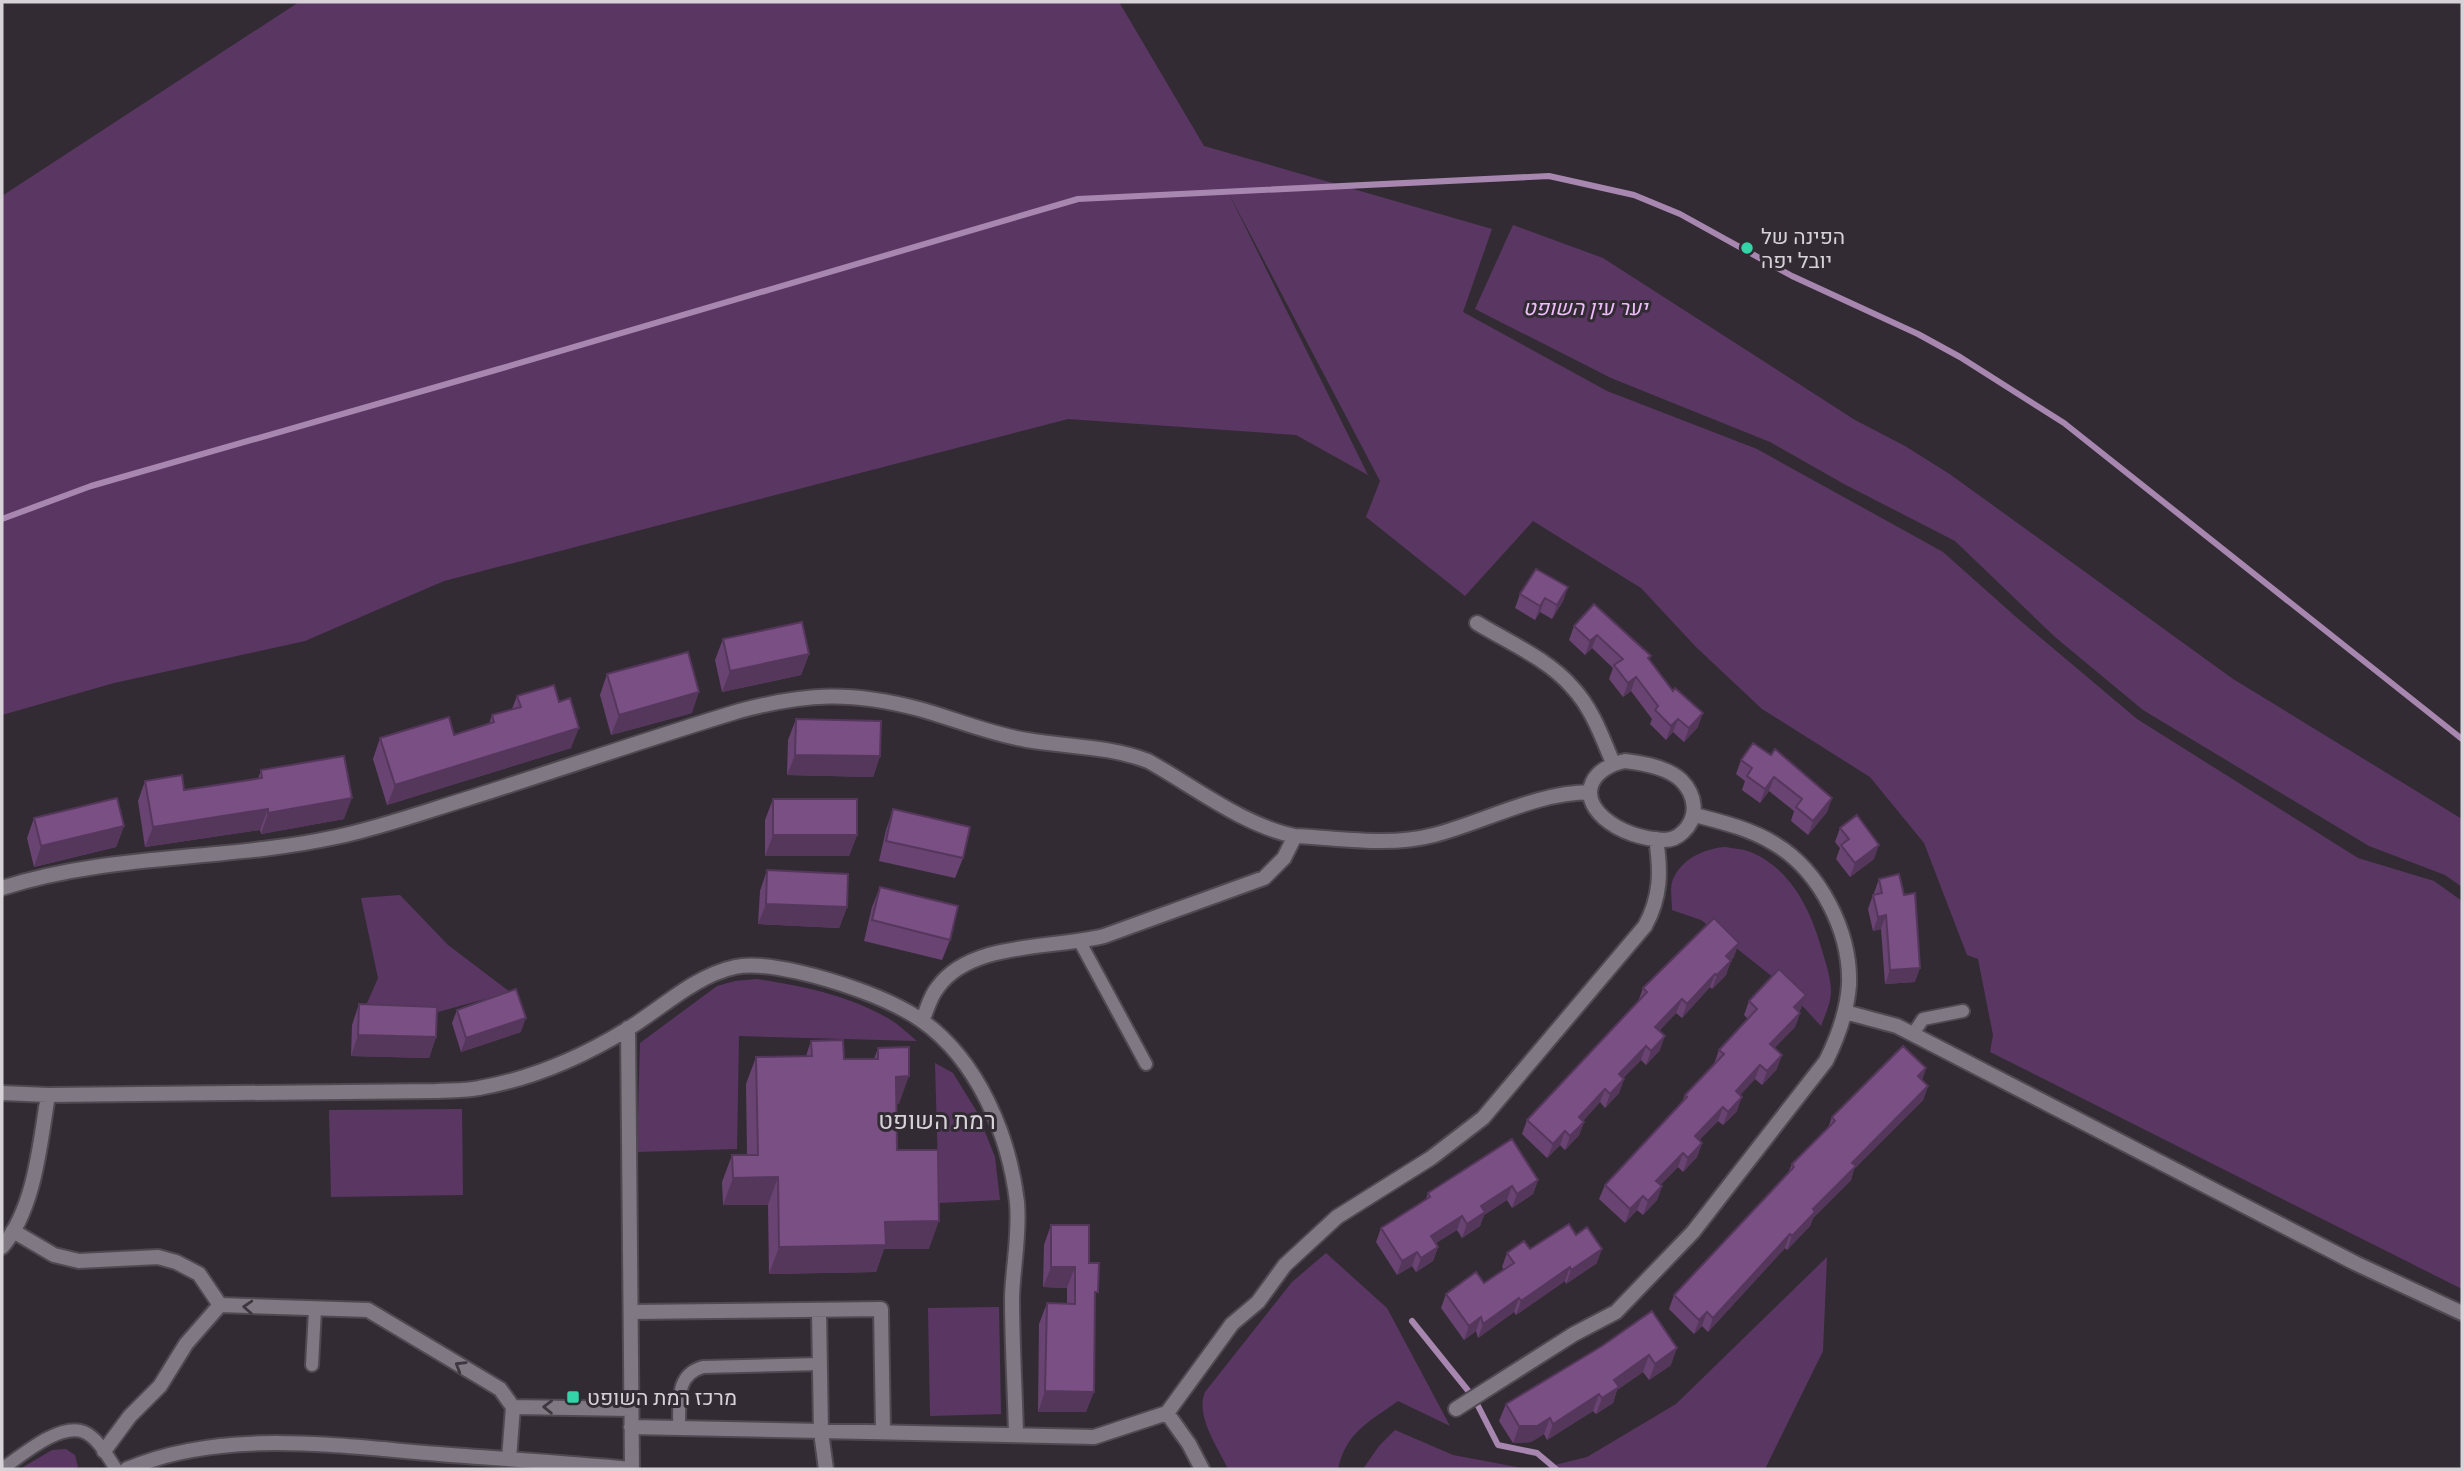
<svg xmlns="http://www.w3.org/2000/svg" width="2464" height="1471" font-family="'Source Serif 4',Heebo,serif">
  <style>
    .green { fill: #5a3763 }
    .lines { fill: none; stroke-linecap: round; stroke-linejoin: round }
    .stream { stroke: #a787af; stroke-width: 6 }
    .service-casing { stroke: #4f4951; stroke-width: 16 }
    .pedestrian-casing { stroke: #4f4951; stroke-width: 18 }
    .minor-casing { stroke: #4f4951; stroke-width: 18 }
    .tertiary-casing { stroke: #4f4951; stroke-width: 18 }
    .service { stroke: #807882; stroke-width: 12 }
    .pedestrian { stroke: #807882; stroke-width: 14 }
    .minor { stroke: #807882; stroke-width: 14 }
    .tertiary { stroke: #807882; stroke-width: 14 }
    .wall { fill: #694472 }
    .shaded-wall { fill: #55375c }
    .building { fill: #7a4f84; stroke: #55375c; stroke-width: 2 }
    .oneway { stroke: #3f3740 }
    .poi-dot { fill: #33d4a8; stroke: #332b34; stroke-width: 2.5 }
    .labels { text-anchor: middle; dominant-baseline: central; stroke-width: 6; stroke-linejoin: round; paint-order: stroke }
    .poi-label { font-size: 21px; fill: #d7d2d8; stroke: #332b34; text-anchor: start }
    .park-label { font-size: 21px; font-style: italic; fill: #efbdfc; stroke: #332b34 }
    .quarter-label { font-size: 24px; fill: #d7d2d8; stroke: #332b34 }
  </style>
  <rect width="100%" height="100%" fill="#332b34"/>
  <path class="green" d="M299 2H1119L1204 146 1492 229 1463 312 1607 391 1757 449 1943 552 2016 617 2137 719 2358 858 2434 881 2462 901V1289L1990 1052 1993 1035 1978 959 1967 955 1924 843 1870 777 1762 709 1696 647 1641 588 1533 521 1465 596 1366 517 1380 481 1227 190 1368 475 1296 435 1068 419 444 581 305 641 114 683 2 715V196Z
    M1513 225 1603 258 1855 420 1905 446 1951 475 2233 679 2462 819V887L2445 875 2369 846 2143 710 2055 637 1955 541 1844 484 1770 442 1611 378 1475 309Z
    M1726 847C1735 849 1745 849 1753 853 1795 872 1813 916 1824 957 1828 970 1833 987 1830 1000 1828 1009 1824 1018 1821 1026L1784 986 1701 920 1672 910C1672 902 1670 889 1672 882 1680 859 1705 848 1726 847Z
    M400 895 448 945 510 992 438 1012 364 1010 378 978 361 898Z
    M757 979C800 986 843 994 882 1015 895 1021 906 1032 917 1041L739 1036 737 1149 637 1152 640 1043 717 986 735 981Z
    M935 1063 953 1073 977 1112 995 1157 1000 1200 939 1203Z
    M462 1109 463 1195 331 1197 329 1110Z
    M1326 1253 1387 1308 1450 1426 1398 1401C1369 1422 1346 1432 1338 1469H1228C1218 1447 1195 1416 1205 1392L1292 1282Z
    M1827 1257 1823 1351 1765 1469H1539L1587 1457 1676 1404Z
    M999 1307 1001 1414 930 1416 928 1308Z
    M1395 1430 1453 1455 1528 1469H1363L1379 1446Z
    M66 1449 75 1455 78 1467 74 1469H20L52 1450Z"/>
  <g class="lines">
    <path class="stream" d="M2 519 91 486 499 369 1078 199 1549 176 1634 195 1680 214 1792 276 1918 334 1960 357 2064 423 2462 739
      M1412 1321 1474 1398 1498 1445 1537 1453 1556 1469"/>
    <g class="service-casing">
      <path id="service" d="M1080 942 1146 1064
        M1913 1034 1923 1019 1963 1011
        M312 1365 315 1310
        M679 1429C680 1404 674 1375 703 1367L820 1364
        M2 1469C21 1456 60 1422 84 1432 98 1438 108 1457 116 1469"/>
    </g>
    <g class="pedestrian-casing">
      <path id="pedestrian" d="M13 1231 54 1255 79 1261 158 1257 176 1262 199 1274 220 1305"/>
    </g>
    <g class="minor-casing">
      <path id="minor" d="M1477 623C1508 642 1548 659 1572 687 1592 708 1602 737 1613 763
        M1625 761C1643 763 1667 767 1681 780 1696 795 1699 817 1683 832 1678 837 1672 840 1664 840 1643 839 1620 832 1604 818 1576 793 1594 767 1625 761Z
        M2 888C110 853 226 861 336 837 379 828 421 813 463 800 555 771 647 739 739 711 807 693 851 691 919 709 955 719 990 734 1027 740 1068 747 1109 746 1148 761 1193 786 1244 826 1295 836 1340 838 1389 847 1434 835 1487 821 1535 793 1590 792
        M1845 1012 1897 1026 2355 1263 2462 1313
        M922 1021C927 1010 930 996 938 987 971 941 1054 949 1104 936L1264 878 1284 858 1295 836
        M628 1028 632 1469
        M2 1093 48 1095 436 1091C450 1090 465 1091 479 1088 530 1079 582 1057 626 1030 661 1009 694 976 735 967 766 960 829 979 859 990 881 998 902 1007 921 1020 978 1060 1009 1135 1017 1202 1020 1234 1013 1266 1012 1297 1012 1343 1015 1389 1016 1435
        M2 1247C35 1209 40 1143 48 1095
        M819 1310 821 1432 826 1469
        M631 1312 881 1309 883 1432
        M513 1407 631 1409
        M1456 1409 1574 1334 1616 1312 1693 1232 1826 1061C1838 1037 1847 1013 1849 985 1851 932 1820 871 1775 844 1751 829 1722 822 1695 815
        M1167 1413 1189 1444 1202 1469
        M631 1427 1094 1437 1167 1413 1232 1324 1258 1302 1285 1265 1337 1217 1431 1158 1483 1118 1645 926C1661 897 1661 871 1656 839
        M104 1451 130 1416 160 1386 186 1344 220 1305 368 1310 500 1389 513 1407 509 1459"/>
    </g>
    <g class="tertiary-casing">
      <path id="tertiary" d="M127 1469C224 1428 337 1446 439 1454 503 1459 567 1463 631 1469"/>
    </g>
    <use href="#service" class="service"/>
    <use href="#pedestrian" class="pedestrian"/>
    <use href="#minor" class="minor"/>
    <use href="#tertiary" class="tertiary"/>
  </g>
  <path class="wall" d="M1568 587 1563 601 1552 619 1540 612 1535 620 1515 608 1520 594Z
    M1594 604 1649 660 1698 727 1684 742 1673 732 1666 740 1650 724 1652 719 1631 691 1623 697 1609 679 1613 668 1592 648 1585 655 1569 640 1574 626Z
    M723 639 809 654 801 675 722 692 715 660Z
    M607 674 692 713 611 735 600 695Z
    M517 696 559 702 571 748 387 805 373 759 380 738 454 735 489 724 492 715 512 709Z
    M796 719 880 756 873 777 787 775 788 740Z
    M1741 760 1832 798 1827 812 1808 835 1791 821 1794 811 1769 791 1760 803 1742 790 1745 781 1736 774Z
    M261 770 344 819 261 834 260 830 145 847 138 801 145 781 184 790 258 779Z
    M773 799 857 835 849 856H765V820Z
    M893 809 963 858 955 878 879 861 886 830Z
    M34 818 124 826 116 847 34 867 27 838Z
    M1840 828 1874 859 1850 877 1836 859 1840 848 1835 842Z
    M767 870 847 907 839 928 758 924 760 891Z
    M1879 879 1915 982 1885 984 1881 929 1873 931 1868 909 1873 895H1874V893Z
    M880 887 950 940 942 960 864 941 872 907Z
    M1734 957 1731 960 1726 975 1712 989 1710 987 1682 1018 1676 1013 1659 1031 1660 1050 1646 1065 1641 1060 1623 1078 1624 1079 1619 1093 1605 1108 1600 1102 1583 1121 1584 1122 1579 1135 1565 1150 1560 1145 1547 1158 1522 1134 1527 1120 1638 1002 1643 988Z
    M1749 1001 1801 1009 1799 1011 1800 1013 1795 1027 1774 1048 1777 1069 1762 1085 1755 1079 1740 1095 1737 1111 1723 1125 1718 1121 1699 1140 1702 1143 1697 1157 1683 1172 1678 1167 1660 1185 1662 1186 1657 1200 1643 1215 1637 1210 1625 1223 1599 1199 1605 1185 1682 1102 1685 1095 1714 1064 1719 1050 1748 1019 1744 1015Z
    M359 1004 436 1037 429 1058 351 1056 352 1025Z
    M457 1010 521 1032 461 1052 452 1023Z
    M811 1041 844 1059H874L878 1048 899 1104H896L897 1150 929 1249H884L876 1272 769 1274 768 1205H723L722 1182 732 1155H747L746 1084 756 1057 806 1056Z
    M1926 1068 1922 1080 1928 1086 1923 1100 1854 1169 1851 1180 1813 1218 1810 1226 1787 1250 1785 1248 1708 1332 1702 1326 1694 1334 1669 1309 1674 1295 1788 1173 1792 1164 1828 1128 1832 1117Z
    M1538 1180 1533 1194 1512 1208 1507 1200 1484 1215 1480 1226 1462 1238 1457 1230 1436 1243 1438 1247 1433 1261 1416 1272 1412 1266 1397 1275 1376 1242 1381 1228 1426 1199 1428 1193Z
    M1051 1225 1089 1263 1095 1301 1086 1412H1038L1039 1324 1047 1303 1067 1304V1288L1043 1287 1044 1245Z
    M1530 1249 1597 1263 1566 1284 1565 1281 1516 1315 1514 1312 1478 1338 1476 1331 1464 1340 1441 1308 1446 1294 1484 1283 1504 1270 1502 1267 1507 1253Z
    M1652 1311 1671 1365 1649 1380 1643 1372 1617 1390 1613 1403 1596 1414 1593 1411 1547 1440 1544 1434 1531 1442 1513 1443 1499 1421 1506 1404 1602 1346Z"/>
  <path class="shaded-wall" d="M1568 587 1563 601 1552 619 1557 605Z
    M1545 598 1540 612 1535 620 1540 606Z
    M1597 635 1592 648 1585 655 1590 641Z
    M809 654 801 675 722 692 730 671Z
    M1636 677 1631 691 1623 697 1628 683Z
    M699 692 692 713 611 735 619 715Z
    M1703 713 1698 727 1684 742 1689 728Z
    M1678 719 1673 732 1666 740 1671 726Z
    M579 728 571 748 387 805 395 785Z
    M795 755 880 756 873 777 787 775Z
    M1774 777 1769 791 1760 803 1765 789Z
    M352 798 344 819 261 834 268 813Z
    M1832 798 1827 812 1808 835 1813 821Z
    M268 809 260 830 145 847 153 827Z
    M124 826 116 847 34 867 41 846Z
    M773 835H857L849 856H765Z
    M1879 845 1874 859 1850 877 1855 863Z
    M766 904 847 907 839 928 758 924Z
    M1886 915 1881 929 1873 931 1878 917Z
    M1739 943 1734 957 1721 970 1726 956Z
    M1731 961 1726 975 1712 989 1717 975Z
    M1920 968 1915 982 1885 984 1890 970Z
    M1715 974 1710 987 1682 1018 1687 1004Z
    M1806 995 1801 1009 1789 1021 1794 1007Z
    M1682 999 1676 1013 1650 1041 1655 1027Z
    M1800 1013 1795 1027 1765 1058 1770 1044Z
    M526 1018 521 1032 461 1052 466 1038Z
    M358 1035 436 1037 429 1058 351 1056Z
    M1665 1036 1660 1050 1646 1065 1651 1051Z
    M1646 1046 1641 1060 1614 1088 1619 1074Z
    M1782 1055 1777 1069 1762 1085 1767 1071Z
    M1760 1065 1755 1079 1731 1105 1736 1091Z
    M1926 1068 1921 1082 1918 1076Z
    M909 1076 899 1104H886L896 1077Z
    M1624 1079 1619 1093 1605 1108 1610 1094Z
    M1928 1086 1923 1100 1854 1169 1851 1180 1813 1218 1810 1226 1787 1250 1792 1236 1852 1163Z
    M1605 1089 1600 1102 1574 1131 1579 1117Z
    M1742 1097 1737 1111 1723 1125 1728 1112Z
    M1723 1107 1718 1121 1690 1150 1695 1136Z
    M1584 1122 1579 1135 1565 1150 1570 1136Z
    M1565 1131 1560 1145 1547 1158 1553 1144Z
    M1702 1143 1697 1157 1683 1172 1688 1158Z
    M1683 1153 1678 1167 1651 1195 1656 1181Z
    M778 1177 768 1205H723L733 1178Z
    M1538 1180 1533 1194 1512 1208 1517 1194Z
    M1512 1186 1507 1200 1484 1215 1480 1226 1462 1238 1467 1224 1481 1206Z
    M1662 1186 1657 1200 1643 1215 1648 1201Z
    M1643 1196 1637 1210 1625 1223 1630 1209Z
    M1462 1216 1457 1230 1426 1249 1431 1236Z
    M939 1221 929 1249H884L876 1272 769 1274 779 1247 885 1222Z
    M1790 1234 1785 1248 1708 1332 1713 1318Z
    M1438 1247 1433 1261 1416 1272 1421 1258Z
    M1602 1249 1597 1263 1566 1284 1571 1270Z
    M1417 1252 1412 1266 1397 1275 1402 1261Z
    M1051 1267H1075L1067 1288 1043 1287Z
    M1570 1267 1565 1281 1516 1315 1521 1301Z
    M1519 1298 1514 1312 1478 1338 1483 1324Z
    M1707 1312 1702 1326 1694 1334 1699 1320Z
    M1481 1317 1476 1331 1464 1340 1469 1326Z
    M1677 1348 1671 1365 1649 1380 1655 1364Z
    M1649 1355 1643 1372 1617 1390 1613 1403 1596 1414 1602 1398 1614 1380Z
    M1045 1391 1094 1392 1086 1412H1038Z
    M1599 1394 1593 1411 1547 1440 1553 1424Z
    M1550 1418 1544 1434 1531 1442 1513 1443 1519 1426Z"/>
  <path class="building" d="M1536 569 1568 587 1557 605 1545 598 1540 606 1520 594Z
    M1594 604 1651 656 1648 658 1673 691 1675 688 1703 713 1689 728 1678 719 1671 726 1655 710 1658 706 1636 677 1628 683 1614 665 1623 659 1597 635 1590 641 1574 626Z
    M802 622 809 654 730 671 723 639Z
    M688 652 699 692 619 715 607 674Z
    M554 685 559 702 570 698 579 728 395 785 380 738 449 717 454 735 494 722 492 715 521 707 517 696Z
    M796 719 881 721 880 756 795 755Z
    M1753 743 1771 755 1775 749 1832 798 1813 821 1796 807 1802 799 1774 777 1765 789 1747 776 1752 768 1741 760Z
    M344 756 352 798 268 813V809L153 827 145 781 182 775 184 790 262 778 261 770Z
    M117 798 124 826 41 846 34 818Z
    M773 799H857V835H773Z
    M893 809 970 827 963 858 886 841Z
    M1857 815 1879 845 1855 863 1841 845 1849 839 1840 828Z
    M767 870 848 874 847 907 766 904Z
    M1899 874 1904 895 1915 893 1920 968 1890 970 1886 915 1878 917 1873 895 1882 893 1879 879Z
    M880 887 958 906 950 940 872 920Z
    M1714 918 1739 943 1726 956 1731 961 1717 975 1715 974 1687 1004 1682 999 1655 1027 1665 1036 1651 1051 1646 1046 1619 1074 1624 1079 1610 1094 1605 1089 1579 1117 1584 1122 1570 1136 1565 1131 1553 1144 1527 1120 1647 992 1643 988Z
    M1779 969 1806 995 1794 1007 1800 1013 1770 1044 1782 1055 1767 1071 1760 1065 1736 1091 1742 1097 1728 1112 1723 1107 1695 1136 1702 1143 1688 1158 1683 1153 1656 1181 1662 1186 1648 1201 1643 1196 1630 1209 1605 1185 1687 1097 1685 1095 1724 1054 1719 1050 1757 1009 1749 1001Z
    M516 989 526 1018 466 1038 457 1010Z
    M359 1004 437 1007 436 1037 358 1035Z
    M843 1040 844 1059H878V1048L909 1047V1076L896 1077 897 1150H938L939 1221 885 1222 886 1245 779 1247 778 1177 733 1178 732 1155H758L756 1057 812 1056 811 1041Z
    M1903 1046 1926 1068 1918 1076 1928 1086 1852 1163 1856 1166 1813 1209 1815 1212 1792 1236 1790 1234 1713 1318 1707 1312 1699 1320 1674 1295 1794 1167 1792 1164 1835 1121 1832 1117Z
    M1512 1139 1538 1180 1517 1194 1512 1186 1481 1206 1485 1212 1467 1224 1462 1216 1431 1236 1438 1247 1421 1258 1417 1252 1402 1261 1381 1228 1430 1197 1428 1193Z
    M1569 1224 1576 1235 1587 1227 1602 1249 1571 1270 1570 1267 1521 1301 1519 1298 1483 1324 1481 1317 1469 1326 1446 1294 1476 1272 1484 1283 1514 1263 1507 1253 1524 1241 1530 1249Z
    M1051 1225H1089V1263H1099L1098 1292H1095L1094 1392 1045 1391 1047 1303 1075 1304V1267H1051Z
    M1652 1311 1677 1348 1655 1364 1649 1355 1614 1380 1619 1387 1602 1398 1599 1394 1553 1424 1550 1418 1537 1426H1519L1506 1404 1602 1346Z"/>
  <defs><path id="oneway-chevron" d="M-2-3.5L2.5 0L-2 3.5" fill="none" stroke-width="1.6" stroke-linecap="round" stroke-linejoin="round" transform="scale(1.75)"/></defs>
  <g class="oneway">
    <use href="#oneway-chevron" transform="translate(248 1307) rotate(-177)"/>
    <use href="#oneway-chevron" transform="translate(460 1366) rotate(-149)"/>
    <use href="#oneway-chevron" transform="translate(548 1407) rotate(-179)"/>
  </g>
  <g class="poi-dot">
    <circle cx="1747" cy="248" r="7"/>
    <rect x="566" y="1390" width="14" height="14" rx="3.5"/>
  </g>
  <g class="labels">
    <g class="poi-label">
      <text x="1761" y="236">הפינה של<tspan x="1761" dy="24">יובל יפה</tspan></text>
      <text x="587" y="1397">מרכז רמת השופט</text>
    </g>
    <g class="park-label">
      <text x="1585" y="307">יער עין השופט</text>
    </g>
    <g class="quarter-label">
      <text x="937" y="1120">רמת השופט</text>
    </g>
  </g>
  <rect width="2464" height="1471" fill="none" stroke="#d7d2d8" stroke-width="7"/>
</svg>
